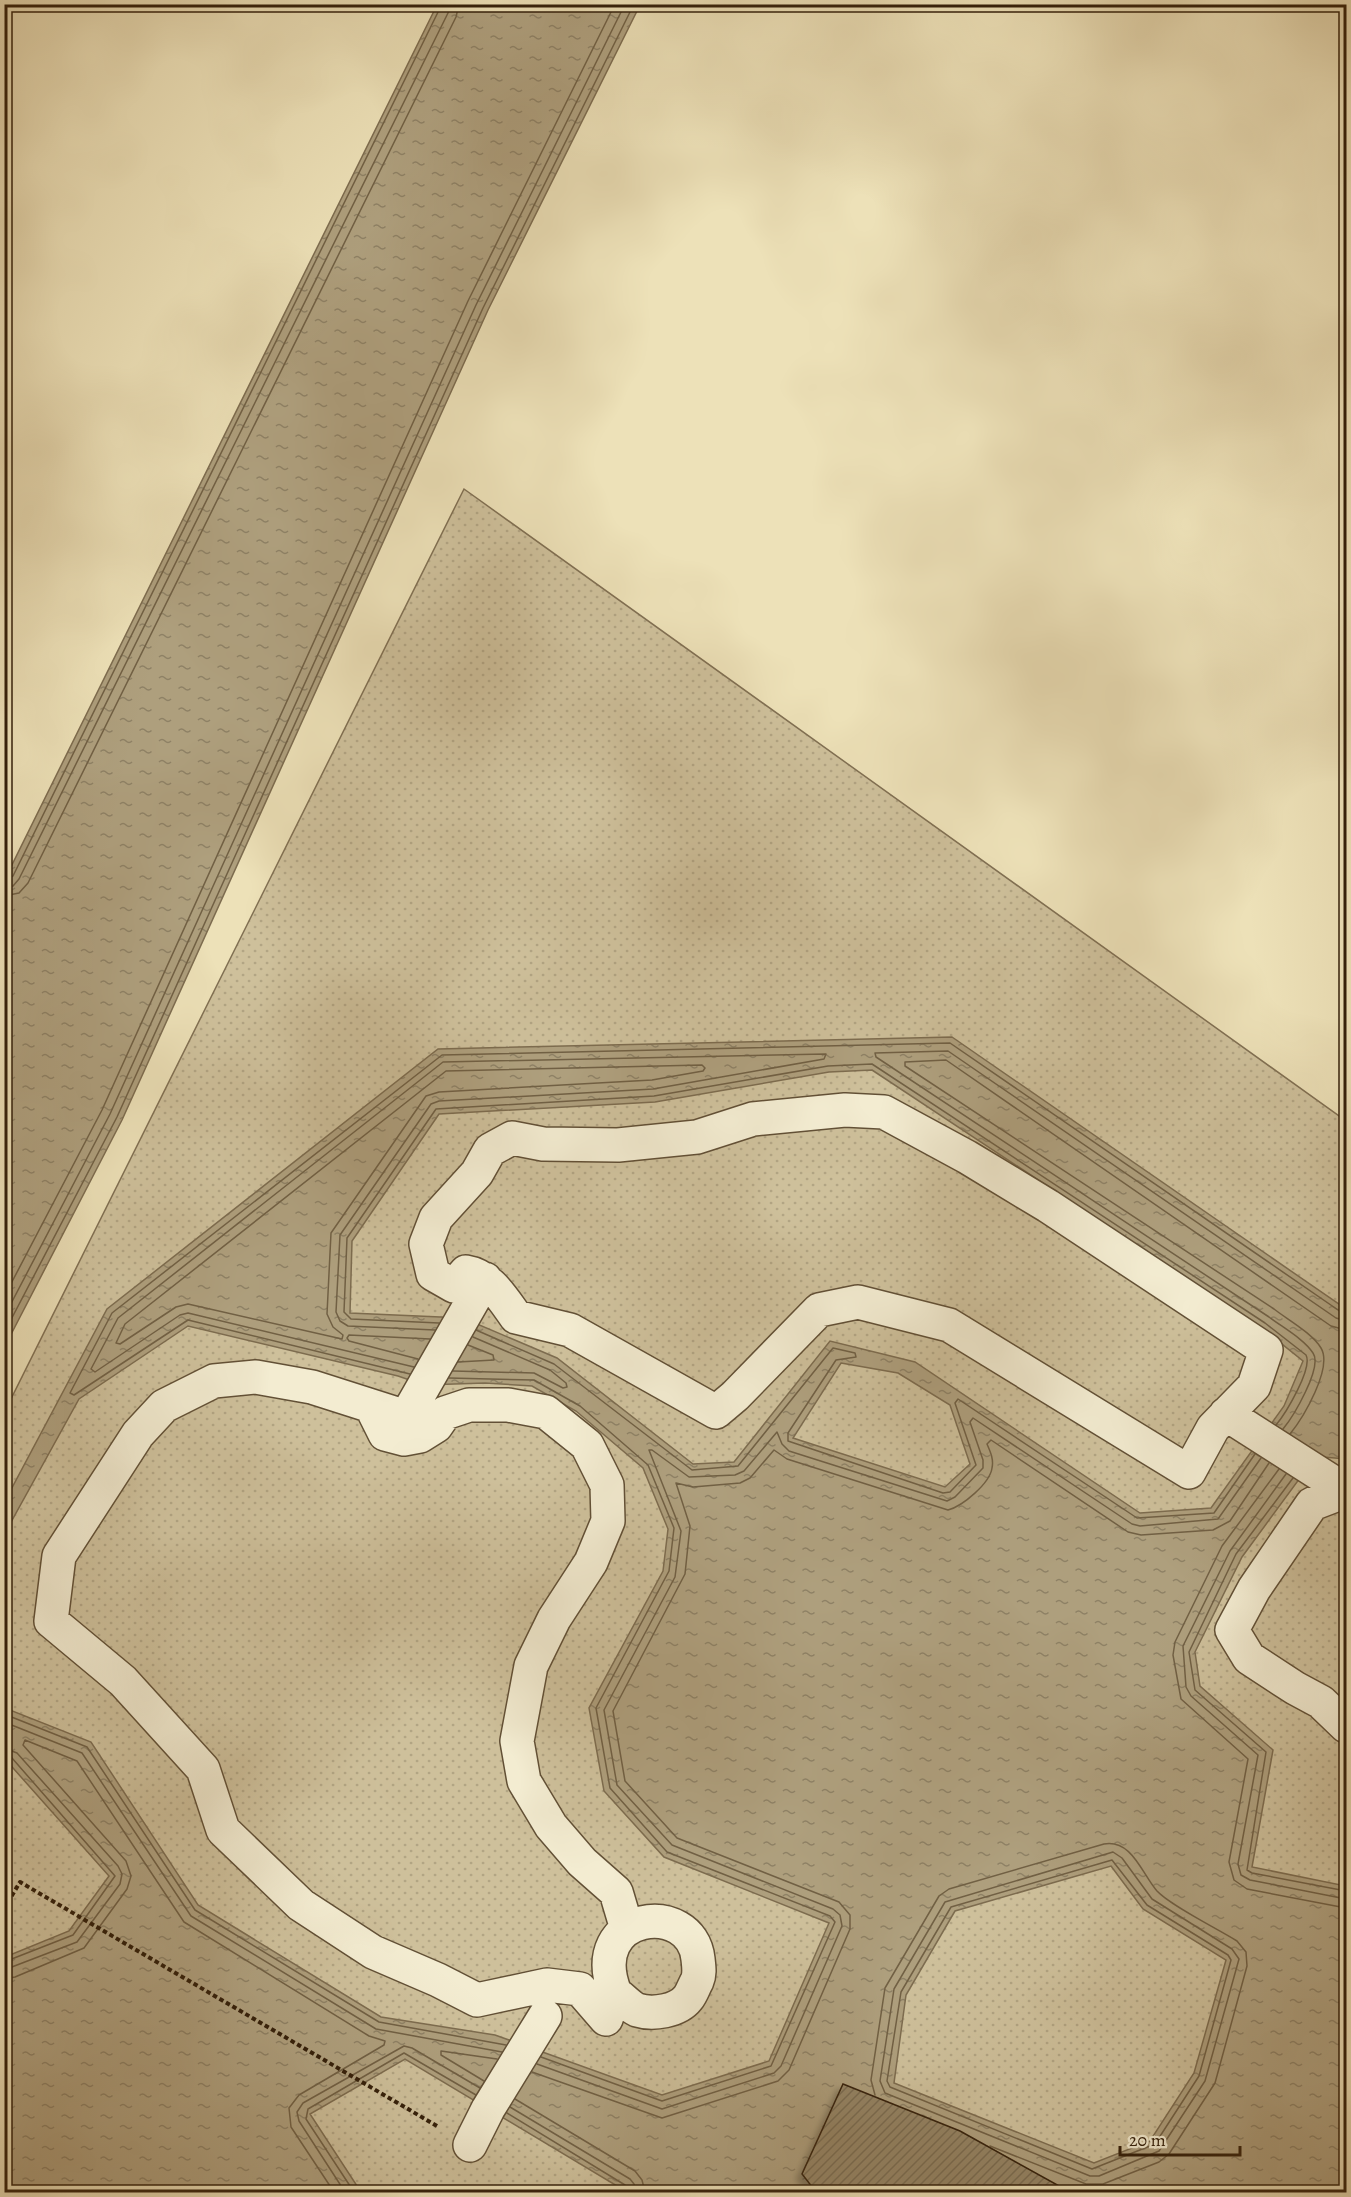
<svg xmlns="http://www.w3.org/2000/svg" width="1351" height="2197" font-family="Alegreya,serif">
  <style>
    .green { fill: url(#green-dots); stroke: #817053; stroke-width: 1.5 }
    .water { fill: url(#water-ripples); stroke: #7d6c4f; stroke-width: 1.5; fill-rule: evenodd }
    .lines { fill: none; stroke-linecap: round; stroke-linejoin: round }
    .shore { stroke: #716044; stroke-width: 1.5 }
    .building { fill: url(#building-hatch); stroke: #34200b; stroke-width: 1.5; filter: url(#shadow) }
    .minor-casing { stroke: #625036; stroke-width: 36 }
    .path { stroke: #34200b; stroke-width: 4; stroke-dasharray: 4.5 3; stroke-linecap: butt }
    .minor { stroke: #f3ecd1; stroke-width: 33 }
  </style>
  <defs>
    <pattern id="green-dots" width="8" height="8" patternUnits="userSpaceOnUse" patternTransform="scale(1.5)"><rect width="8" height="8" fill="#cec09b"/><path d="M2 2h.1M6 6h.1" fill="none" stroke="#b2a584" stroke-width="1.8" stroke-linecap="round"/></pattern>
    <pattern id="water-ripples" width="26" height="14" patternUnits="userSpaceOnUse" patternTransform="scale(1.5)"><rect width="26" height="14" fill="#ae9f7d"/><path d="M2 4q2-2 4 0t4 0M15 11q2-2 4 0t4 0" fill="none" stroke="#8e8165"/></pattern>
    <pattern id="building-hatch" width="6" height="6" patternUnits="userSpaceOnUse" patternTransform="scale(1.5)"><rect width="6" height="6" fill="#948465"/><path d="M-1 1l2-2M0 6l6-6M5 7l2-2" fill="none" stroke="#7a6c51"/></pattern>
    <filter id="shadow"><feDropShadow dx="-5.5" dy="5.5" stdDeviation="3" flood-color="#0004"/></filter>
  </defs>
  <rect width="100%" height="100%" fill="#ede1b8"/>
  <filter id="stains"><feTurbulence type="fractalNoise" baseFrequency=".00333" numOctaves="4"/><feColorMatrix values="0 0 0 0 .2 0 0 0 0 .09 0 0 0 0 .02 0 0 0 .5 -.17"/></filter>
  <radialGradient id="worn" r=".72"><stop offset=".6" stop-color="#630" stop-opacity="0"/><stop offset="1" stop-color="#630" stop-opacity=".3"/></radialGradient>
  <path class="green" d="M464 489 1346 1121V2192H5L4 1413Z"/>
  <path class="water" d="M437 5H640L488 310 122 1120 5 1346V879Z
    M952 1037 1346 1309V1459L1323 1457 1308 1467 1242 1557 1195 1652 1200 1686 1273 1750 1252 1867 1346 1886V2192H627L405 2059 310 2114 361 2192H5V1957L69 1931 109 1876 5 1759V1708L91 1742 198 1905 381 2017 495 2035 662 2095 769 2061 829 1923 664 1857 604 1791 589 1708 663 1571 668 1529 643 1468 576 1411 532 1386 485 1383 424 1385 398 1376 188 1326 79 1399 5 1533V1501L107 1309 438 1049ZM872 1070 1262 1328 1303 1361 1284 1406 1211 1508 1140 1513 915 1362 830 1341 734 1462 693 1464 557 1358 463 1318 350 1313 352 1241 439 1114 655 1102 829 1072ZM841 1363 898 1373 950 1405 970 1464 945 1487 793 1438ZM1111 1866 1143 1909 1226 1960 1194 2073 1150 2141 1094 2163 894 2083 906 1995 955 1911Z"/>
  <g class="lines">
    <path class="shore" d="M4 880 13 876 442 4
      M4 887 13 886 19 879 448 13 450 4
      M4 896 19 893 28 883 456 17 459 4
      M702 1065 705 1068 703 1071 652 1080 439 1092 426 1096 331 1233 327 1314 333 1327 343 1335 342 1339 188 1304 176 1307 120 1344 116 1343 125 1324 446 1071Z
      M4 1297 102 1110 468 301 615 4
      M4 1317 110 1114 476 305 625 4
      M439 1323 351 1319 344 1312 347 1238 436 1109 654 1096 828 1066 872 1064 1265 1323 1306 1355C1313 1368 1286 1413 1276 1425
      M476 1330 554 1364 692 1470 738 1466 833 1348 855 1353 856 1357 836 1360 788 1433V1441L943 1493 950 1492 976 1465 955 1403 958 1399 1137 1518 1214 1513 1255 1454
      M4 1333 117 1117 483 308 634 4
      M418 1359 349 1341 347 1338 349 1335 430 1339
      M458 1362 494 1360 493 1355 468 1345
      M414 1367 188 1313 180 1315 95 1372 91 1369 118 1318 443 1062 826 1054 824 1059 653 1089 439 1101 431 1104 340 1235 336 1312 340 1321 348 1326 435 1330
      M453 1371 534 1373 563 1388 567 1387 566 1383 550 1370 473 1337
      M410 1374 188 1320 74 1395 70 1393 112 1313 442 1055 950 1043 1341 1312 1346 1313
      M449 1378 534 1380 580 1406 648 1465 674 1528 669 1571 596 1708 610 1788 667 1852 830 1916 835 1922 771 2066 662 2101 541 2057
      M1283 1429C1293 1417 1323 1367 1313 1353 1304 1339 1282 1327 1269 1317L876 1057 875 1053 948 1051 1336 1318 1346 1321
      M1290 1434C1303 1418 1333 1368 1321 1348 1312 1333 1288 1320 1274 1309L905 1066V1062L946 1060 1331 1326 1346 1330
      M1279 1469 1222 1546 1175 1642 1173 1655 1181 1699 1248 1759 1229 1862 1234 1880 1247 1889 1346 1908
      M1286 1474 1230 1551 1183 1646 1186 1687 1191 1696 1258 1755 1238 1864 1241 1875 1250 1880 1346 1899
      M1293 1478 1236 1554 1189 1652 1195 1690 1266 1752 1247 1870 1252 1873 1346 1891
      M4 1714 87 1747 195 1910 379 2022 506 2045
      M4 1722 82 1753 191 1916 376 2029 502 2052
      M4 1748 17 1753 118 1866 122 1874 120 1884 77 1942 4 1970
      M4 1755 12 1758 115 1876 73 1935 4 1962
      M1113 1852 1122 1858 1152 1899 1232 1949 1239 1959 1205 2081 1159 2151 1099 2176H1090L885 2093 880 2081 894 1989 945 1902Z
      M1112 1860 1147 1905 1228 1955 1231 1960 1199 2076 1155 2144 1092 2169 890 2087 887 2081 901 1992 951 1907Z
      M4 1979 15 1977 84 1948 127 1889 131 1876 126 1861 23 1745 25 1740 77 1761 184 1922 369 2036 385 2041 384 2045 299 2095 289 2108 291 2127 334 2192
      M537 2064 662 2109 774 2073 781 2066 842 1926 840 1915 833 1909 672 1845 617 1785 604 1710 675 1577 681 1531 649 1450H652L689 1477 735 1475 744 1471 777 1432 782 1444 789 1451 947 1501 955 1497 983 1468V1460L970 1422 973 1418 1132 1524 1140 1526 1218 1519 1261 1458
      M532 2072 662 2118 778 2081 789 2070 850 1929V1915L839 1902 677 1838 625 1781 613 1711 685 1574 690 1526 676 1483 693 1487 740 1483 750 1478 774 1450 787 1459 948 1510C963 1506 990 1483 992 1468 994 1459 990 1451 987 1444L991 1440 1128 1532 1141 1535 1213 1530 1230 1521 1269 1463
      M484 2081 441 2055V2051L497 2059
      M875 2095 871 2080 885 1988 939 1896 949 1889 1104 1844C1132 1839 1142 1874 1157 1891 1171 1906 1218 1929 1237 1941L1246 1952 1247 1966 1215 2083 1169 2154 1159 2162 1103 2184H1086L990 2146
      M515 2099 635 2171 642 2180 645 2192
      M510 2107 630 2179 634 2184 636 2192
      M507 2113 625 2185 628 2192
      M345 2192 299 2121 297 2112 303 2103 404 2046 412 2048 480 2088
      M354 2192 306 2119 308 2109 404 2053 476 2095"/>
  </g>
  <path class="building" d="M843 2084 960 2131 1070 2192H816L802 2174Z"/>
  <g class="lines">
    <g class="minor-casing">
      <path id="minor" d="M845 1110 884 1112 967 1157 1048 1206 1266 1350 1254 1386 1213 1428 1189 1472 949 1325 858 1302 819 1310 735 1396 716 1412 570 1330 516 1317C503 1299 490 1276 466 1272L454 1286 433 1274 426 1244 436 1218 477 1173 490 1150 512 1138 543 1144 618 1145 697 1137 753 1119Z
        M485 1279 406 1417 312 1387 256 1377 214 1381 164 1406 138 1434 59 1556 51 1621 123 1681 203 1769 223 1830 301 1905 373 1952 438 1980 477 2000 547 1985 580 1989 606 2019 615 1993C583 1911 692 1899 698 1959 699 1968 700 1974 697 1981 694 1986 692 1993 688 1998 678 2011 653 2015 637 2010 630 2007 622 1998 615 1993
        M371 1406 385 1434 404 1439 420 1436 436 1426 445 1413 469 1405H508L546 1412 587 1445 607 1485 608 1521 591 1562 554 1619 531 1666 517 1741 524 1781 551 1826 582 1862 616 1892 627 1929
        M1226 1414 1345 1490
        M1346 1491 1312 1504 1254 1589 1232 1630 1249 1658 1295 1688 1321 1702 1346 1726
        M470 2145 488 2109 545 2016"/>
    </g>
    <path class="path" d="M4 1909 20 1882 437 2126"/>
    <use href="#minor" class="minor"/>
  </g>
  <rect width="1351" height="2197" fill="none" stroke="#ede1b8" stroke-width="24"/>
  <rect x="6" y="6" width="1339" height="2185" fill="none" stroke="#34200b" stroke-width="3"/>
  <rect x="12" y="12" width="1327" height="2173" fill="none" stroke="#34200b" stroke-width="1.5"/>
  <path d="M1120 2146v9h120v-9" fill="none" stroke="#34200b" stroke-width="3"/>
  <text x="1129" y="2146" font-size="18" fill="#34200b" stroke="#f3ecd1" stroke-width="4.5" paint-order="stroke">20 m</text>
  <rect width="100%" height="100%" filter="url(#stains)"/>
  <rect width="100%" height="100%" fill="url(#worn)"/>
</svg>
